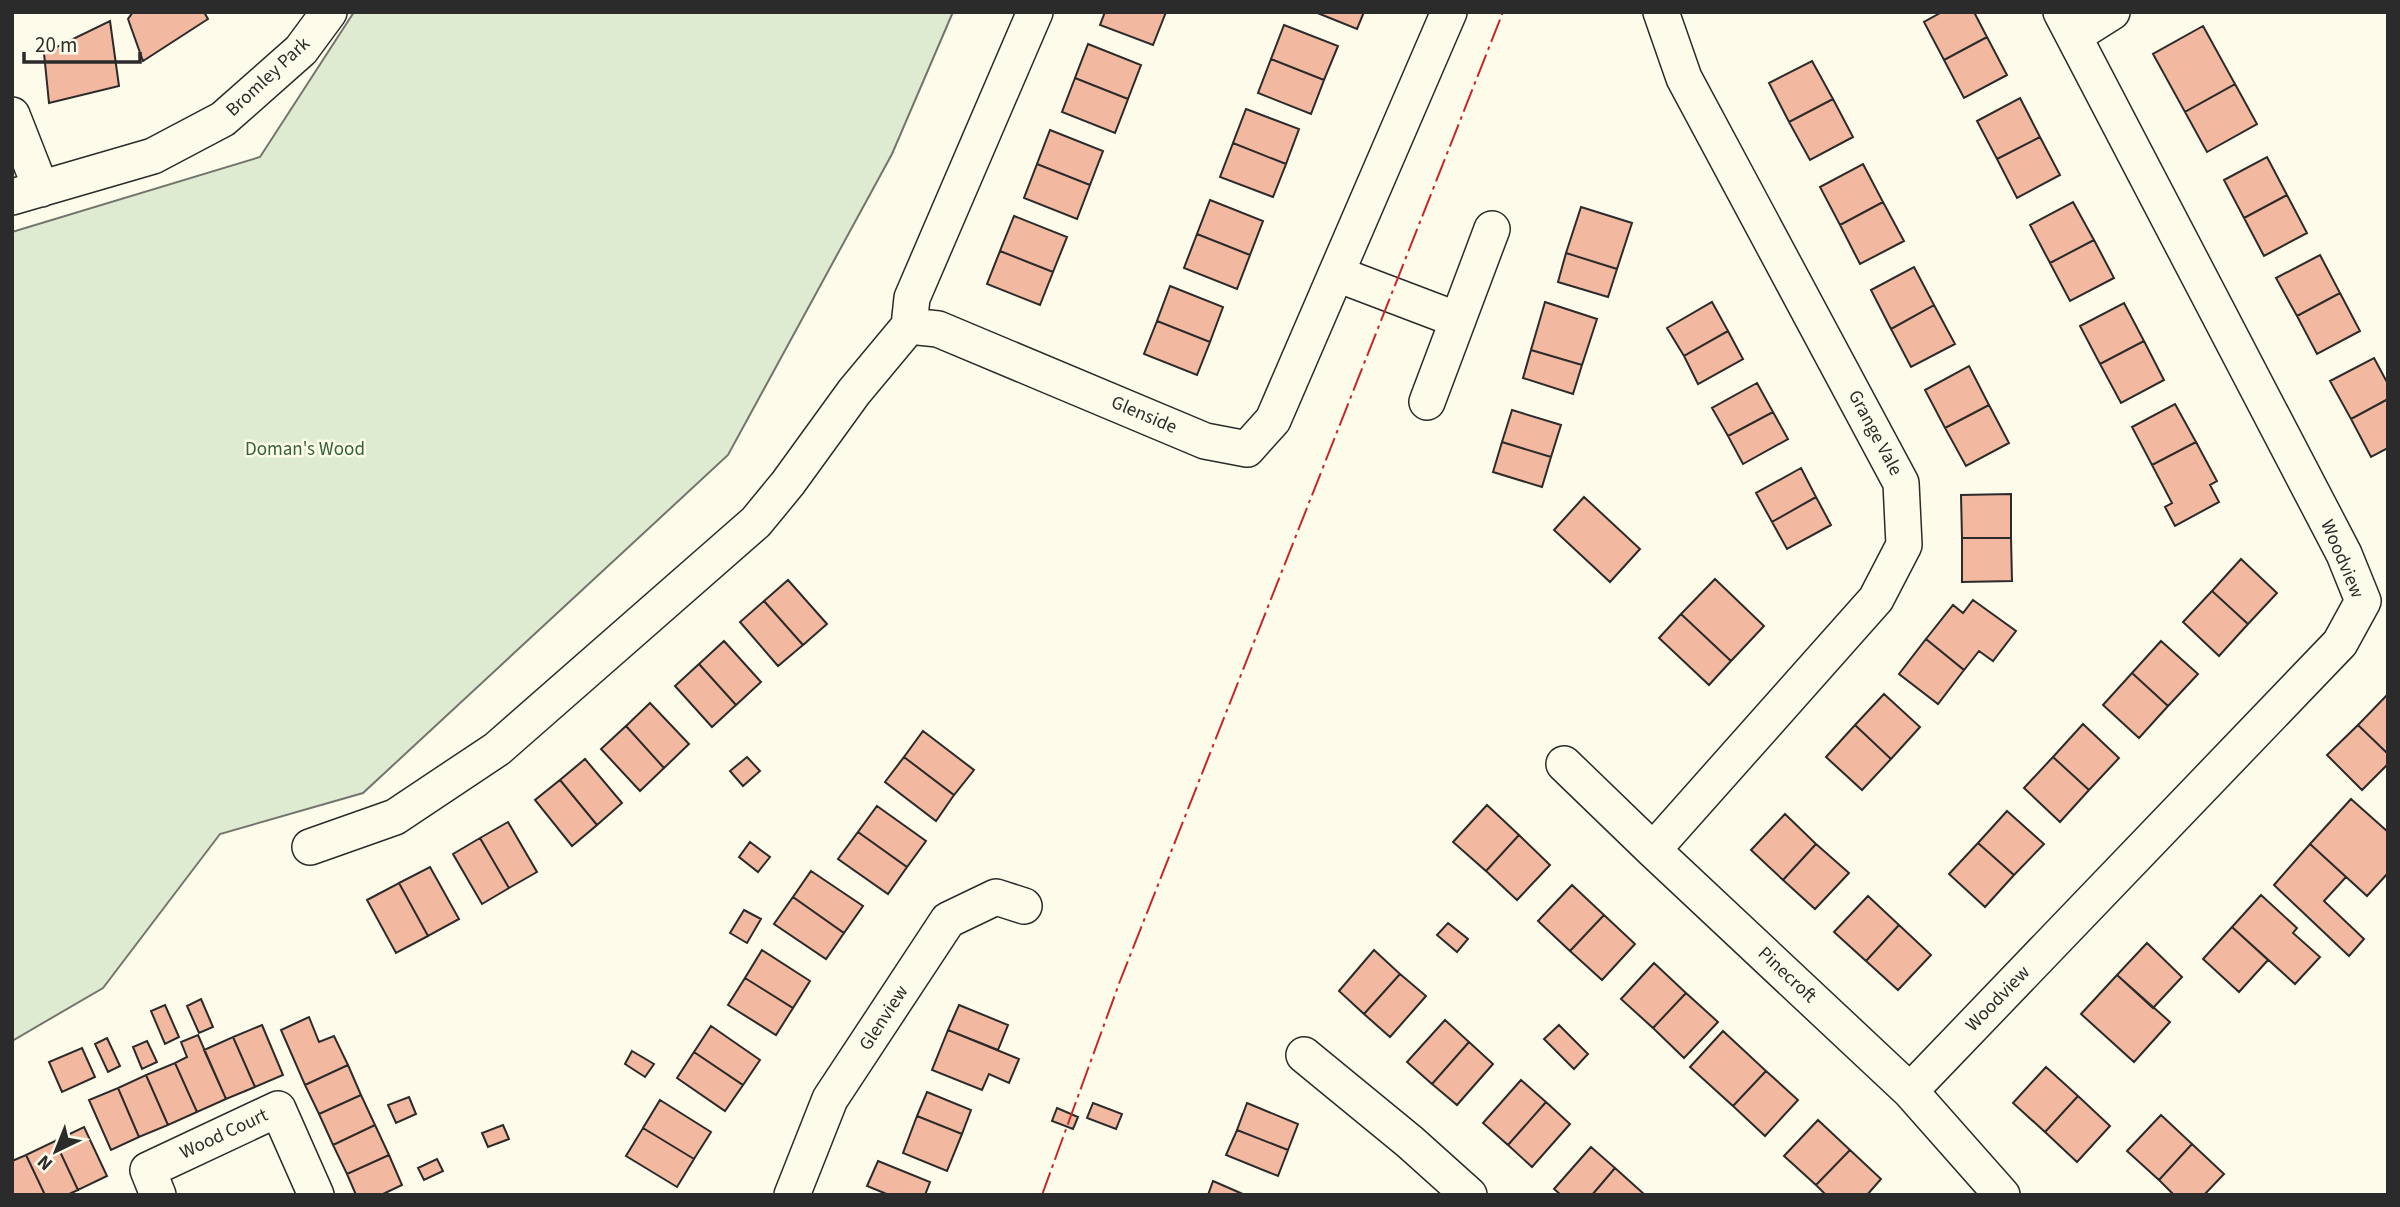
<svg xmlns="http://www.w3.org/2000/svg" width="2400" height="1207" font-family="'Source Sans 3',sans-serif">
  <style>
    .green { fill: #deebd1; stroke: #74746e; stroke-width: 2 }
    .building { fill: #f2b8a0; stroke: #2b2b2b; stroke-width: 2 }
    .lines { fill: none; stroke-linecap: round; stroke-linejoin: round }
    .minor-casing { stroke: #2b2b2b; stroke-width: 38 }
    .minor { stroke: #fdfbea; stroke-width: 35 }
    .power { stroke: #c62828; stroke-width: 2; stroke-dasharray: 24 5 3.5 5; stroke-linecap: butt }
    .labels { text-anchor: middle; dominant-baseline: central; stroke-width: 5; stroke-linejoin: round; paint-order: stroke }
    .street-label { font-size: 19px; fill: #2b2b2b; stroke: #fdfbea }
    .park-label { font-size: 19px; fill: #34623c; stroke: #fdfbea }
  </style>
  <rect width="100%" height="100%" fill="#fdfbea"/>
  <path class="green" d="M354 12H953L892 154 728 455 363 793 220 834 103 988 12 1041V232L260 157Z"/>
  <path class="building" d="M133 12H204L208 19 143 61 128 19Z
    M1105 12H1166L1153 45 1100 25Z
    M1315 12H1364L1357 29Z
    M1942 12H1974L1987 37 1944 60 1924 22Z
    M110 21 119 86 49 103 44 53Z
    M1284 25 1338 46 1324 80 1271 59Z
    M2203 26 2235 84 2185 112 2153 54Z
    M1987 37 2007 75 1964 98 1944 60Z
    M1088 44 1141 65 1128 99 1075 78Z
    M1271 59 1324 80 1311 114 1258 93Z
    M1812 61 1833 99 1789 122 1769 83Z
    M1075 78 1128 99 1115 133 1062 112Z
    M2235 84 2257 124 2207 152 2185 112Z
    M2020 98 2040 137 1997 159 1977 121Z
    M1833 99 1853 137 1810 160 1789 122Z
    M1246 109 1299 129 1286 164 1233 143Z
    M1050 130 1103 151 1090 185 1037 164Z
    M2040 137 2060 175 2017 198 1997 159Z
    M1233 143 1286 164 1273 197 1220 177Z
    M2267 157 2287 195 2244 218 2224 180Z
    M1037 164 1090 185 1077 219 1024 198Z
    M1863 164 1883 202 1840 225 1820 187Z
    M2287 195 2307 233 2264 256 2244 218Z
    M1210 200 1263 221 1250 255 1197 234Z
    M1883 202 1904 241 1860 264 1840 225Z
    M2073 202 2094 240 2050 263 2030 225Z
    M1581 207 1632 223 1617 269 1566 253Z
    M1014 216 1067 237 1053 272 1000 251Z
    M1197 234 1250 255 1237 289 1184 268Z
    M2094 240 2114 278 2070 301 2050 263Z
    M1000 251 1053 272 1040 305 987 284Z
    M1566 253 1617 269 1608 297 1558 282Z
    M2320 255 2340 293 2297 316 2276 278Z
    M1914 267 1934 305 1891 329 1871 290Z
    M1170 286 1223 307 1210 342 1157 321Z
    M2340 293 2360 331 2317 354 2297 316Z
    M1545 302 1597 319 1582 365 1531 350Z
    M1712 302 1728 331 1684 356 1667 328Z
    M2124 303 2144 341 2100 364 2080 326Z
    M1934 305 1955 344 1911 367 1891 329Z
    M1157 321 1210 342 1197 375 1144 354Z
    M1728 331 1743 359 1698 384 1684 356Z
    M2144 341 2164 380 2121 403 2100 364Z
    M1531 350 1582 365 1573 394 1523 378Z
    M2374 358 2388 384V399L2351 419 2330 381Z
    M1969 366 1989 405 1945 428 1925 390Z
    M1757 383 1773 412 1728 436 1712 408Z
    M2388 399V448L2371 457 2351 419Z
    M2175 404 2196 442 2152 465 2132 427Z
    M1989 405 2009 443 1966 466 1945 428Z
    M1512 410 1561 425 1551 457 1502 442Z
    M1773 412 1788 439 1743 464 1728 436Z
    M1502 442 1551 457 1542 487 1493 472Z
    M2196 442 2217 481 2210 485 2219 502 2175 526 2165 507 2172 503 2152 465Z
    M1801 468 1816 497 1772 522 1756 493Z
    M2011 494V538H1962L1961 495Z
    M1584 497 1640 549 1610 582 1554 530Z
    M1816 497 1831 525 1787 549 1772 522Z
    M1962 538H2011L2012 581 1962 582Z
    M2241 559 2277 593 2248 624 2212 591Z
    M1715 579 1764 626 1731 661 1681 614Z
    M788 580 827 624 803 645 764 601Z
    M2212 591 2248 624 2219 656 2183 622Z
    M1973 600 2016 631 1993 661 1979 651 1964 670 1926 639 1953 605 1963 613Z
    M764 601 803 645 778 666 740 622Z
    M1681 614 1731 661 1709 685 1659 638Z
    M1926 639 1964 670 1938 704 1899 674Z
    M724 641 761 682 736 705 699 664Z
    M2161 641 2198 674 2168 706 2132 673Z
    M699 664 736 705 712 727 675 686Z
    M2132 673 2168 706 2139 738 2103 705Z
    M1884 694 1920 727 1891 759 1855 725Z
    M2388 694V754L2358 725Z
    M650 703 689 744 664 768 626 726Z
    M2083 724 2119 758 2089 790 2053 757Z
    M1855 725 1891 759 1862 790 1826 757Z
    M2358 725 2388 754V764L2362 790 2327 755Z
    M626 726 664 768 640 791 601 749Z
    M923 731 974 770 954 795 904 757Z
    M747 757 760 771 743 786 730 771Z
    M904 757 954 795 936 821 885 782Z
    M2053 757 2089 790 2060 822 2024 788Z
    M585 759 622 803 597 825 560 780Z
    M560 780 597 825 572 846 535 800Z
    M2351 799 2388 832V873L2367 896 2310 844Z
    M1487 805 1519 835 1486 871 1453 842Z
    M877 806 926 841 907 867 858 832Z
    M2007 811 2044 844 2014 875 1978 843Z
    M1785 814 1816 844 1783 880 1751 850Z
    M508 822 537 872 509 888 480 838Z
    M858 832 907 867 888 894 838 859Z
    M1519 835 1550 865 1517 900 1486 871Z
    M480 838 509 888 482 904 453 854Z
    M750 842 770 857 758 872 739 857Z
    M1978 843 2014 875 1985 907 1949 874Z
    M1816 844 1849 873 1815 909 1783 880Z
    M2310 844 2346 877 2324 901 2364 939 2349 956 2274 885Z
    M430 867 459 919 428 936 399 883Z
    M811 871 863 906 844 933 793 897Z
    M399 883 428 936 396 953 367 900Z
    M1572 885 1604 915 1570 951 1538 921Z
    M2261 895 2297 928 2293 933 2320 957 2295 984 2232 927Z
    M1868 896 1899 925 1866 961 1834 932Z
    M793 897 844 933 826 959 774 924Z
    M744 910 761 919 747 943 730 933Z
    M1604 915 1635 944 1602 980 1570 951Z
    M1448 923 1468 939 1457 952 1437 935Z
    M1899 925 1931 955 1898 990 1866 961Z
    M2232 927 2268 960 2239 992 2203 959Z
    M2147 943 2182 977 2153 1008 2117 975Z
    M762 950 810 981 793 1008 745 978Z
    M1374 950 1400 974 1364 1014 1339 991Z
    M1654 963 1686 993 1653 1028 1621 999Z
    M1400 974 1426 996 1390 1037 1364 1014Z
    M2117 975 2170 1022 2134 1062 2081 1014Z
    M745 978 793 1008 776 1035 728 1005Z
    M1686 993 1718 1022 1684 1058 1653 1028Z
    M201 999 213 1027 199 1033 187 1006Z
    M165 1005 179 1037 165 1044 151 1011Z
    M959 1005 1008 1025 998 1050 948 1030Z
    M309 1017 319 1042 334 1036 348 1065 305 1085 281 1030Z
    M1445 1020 1469 1042 1432 1084 1407 1062Z
    M262 1025 283 1075 255 1087 233 1037Z
    M1559 1025 1588 1054 1574 1069 1544 1039Z
    M711 1026 760 1060 743 1085 694 1052Z
    M948 1030 1019 1059 1009 1083 989 1074 982 1090 932 1070Z
    M1723 1031 1766 1071 1733 1106 1690 1067Z
    M198 1035 226 1099 197 1112 175 1063 187 1057 181 1042Z
    M233 1037 255 1087 226 1099 204 1050Z
    M107 1038 120 1066 108 1072 95 1044Z
    M147 1041 157 1062 142 1069 133 1047Z
    M1469 1042 1493 1064 1457 1105 1432 1084Z
    M82 1048 95 1077 62 1092 49 1062Z
    M632 1051 654 1064 645 1077 625 1064Z
    M694 1052 743 1085 725 1111 677 1078Z
    M175 1063 197 1112 168 1125 146 1075Z
    M348 1065 361 1095 319 1114 305 1085Z
    M2046 1067 2078 1096 2045 1132 2013 1103Z
    M1766 1071 1798 1100 1765 1136 1733 1106Z
    M146 1075 168 1125 139 1137 118 1088Z
    M1521 1080 1546 1102 1508 1145 1483 1123Z
    M118 1088 139 1137 111 1150 89 1100Z
    M927 1092 971 1110 962 1134 917 1116Z
    M361 1095 375 1125 333 1145 319 1114Z
    M2078 1096 2110 1126 2077 1162 2045 1132Z
    M409 1097 416 1114 396 1123 388 1105Z
    M660 1100 711 1132 694 1159 643 1128Z
    M1546 1102 1570 1124 1532 1167 1508 1145Z
    M1093 1103 1122 1114 1116 1129 1087 1118Z
    M1247 1103 1298 1124 1288 1150 1237 1130Z
    M1057 1108 1078 1117 1073 1129 1052 1121Z
    M2161 1115 2192 1144 2159 1180 2127 1151Z
    M917 1116 962 1134 947 1171 903 1153Z
    M1818 1120 1850 1150 1816 1185 1784 1156Z
    M375 1125 389 1155 347 1174 333 1145Z
    M503 1125 509 1139 488 1147 482 1133Z
    M84 1127 107 1176 78 1190 55 1141Z
    M643 1128 694 1159 677 1187 626 1156Z
    M1237 1130 1288 1150 1278 1176 1226 1155Z
    M55 1141 78 1190 67 1195H45L26 1155Z
    M2192 1144 2224 1174 2204 1195H2174L2159 1180Z
    M1591 1147 1615 1168 1592 1195H1561L1554 1189Z
    M1850 1150 1881 1179 1867 1195H1826L1816 1185Z
    M26 1155 45 1195H12V1161Z
    M389 1155 402 1185 381 1195H356L347 1174Z
    M437 1159 443 1171 424 1180 418 1168Z
    M878 1161 930 1182 925 1195H889L867 1186Z
    M1615 1168 1645 1195H1592Z
    M1213 1181 1245 1195H1208Z"/>
  <g class="lines">
    <g class="minor-casing">
      <path id="minor" d="M1035 12 912 298 909 326 938 329 1205 441 1247 449 1273 420 1449 12
        M2074 36 2112 12
        M12 115 41 189
        M12 197 153 156 223 119 301 50 329 12
        M1337 274 1458 320
        M1427 402 1492 229
        M1564 764 1653 850 1910 1091 2002 1195
        M310 847 395 817 497 749 756 522 788 483 854 392 909 326
        M1653 850 1876 599 1904 545 1901 483 1684 78 1661 12
        M1304 1055 1410 1142 1469 1195
        M1910 1091 2340 643 2363 601 2344 554 2061 12
        M158 1195 148 1170 278 1109 316 1195
        M792 1195 830 1099 948 920 996 897 1024 906"/>
    </g>
    <use href="#minor" class="minor"/>
    <path class="power" d="M1042 1195 1120 981 1503 12"/>
  </g>
  <g class="labels">
    <g class="street-label">
      <text transform="translate(268 77) rotate(-43)">Bromley Park</text>
      <text transform="translate(1144 415) rotate(23)">Glenside</text>
      <text transform="translate(1875 433) rotate(62)">Grange Vale</text>
      <text transform="translate(2342 559) rotate(67)">Woodview</text>
      <text transform="translate(1787 975) rotate(43)">Pinecroft</text>
      <text transform="translate(1998 999) rotate(-46)">Woodview</text>
      <text transform="translate(884 1018) rotate(-57)">Glenview</text>
      <text transform="translate(224 1134) rotate(-25)">Wood Court</text>
    </g>
    <g class="park-label">
      <text x="305" y="449">Doman's Wood</text>
    </g>
  </g>
  <rect width="2400" height="1207" fill="none" stroke="#2b2b2b" stroke-width="28"/>
  <g transform="translate(56 1151) rotate(223)" stroke="#fdfbea" stroke-width="5" paint-order="stroke">
  <path d="M0-5L12 26L0 18L-12 26Z" fill="#2b2b2b"/>
  <text y="-10" font-size="19" font-weight="bold" text-anchor="middle" fill="#2b2b2b">N</text>
  </g>
  <path d="M24 52v10h116v-10" fill="none" stroke="#2b2b2b" stroke-width="3.5"/>
  <text x="35" y="52" font-size="21" fill="#2b2b2b" stroke="#fdfbea" stroke-width="5" paint-order="stroke">20 m</text>
</svg>
